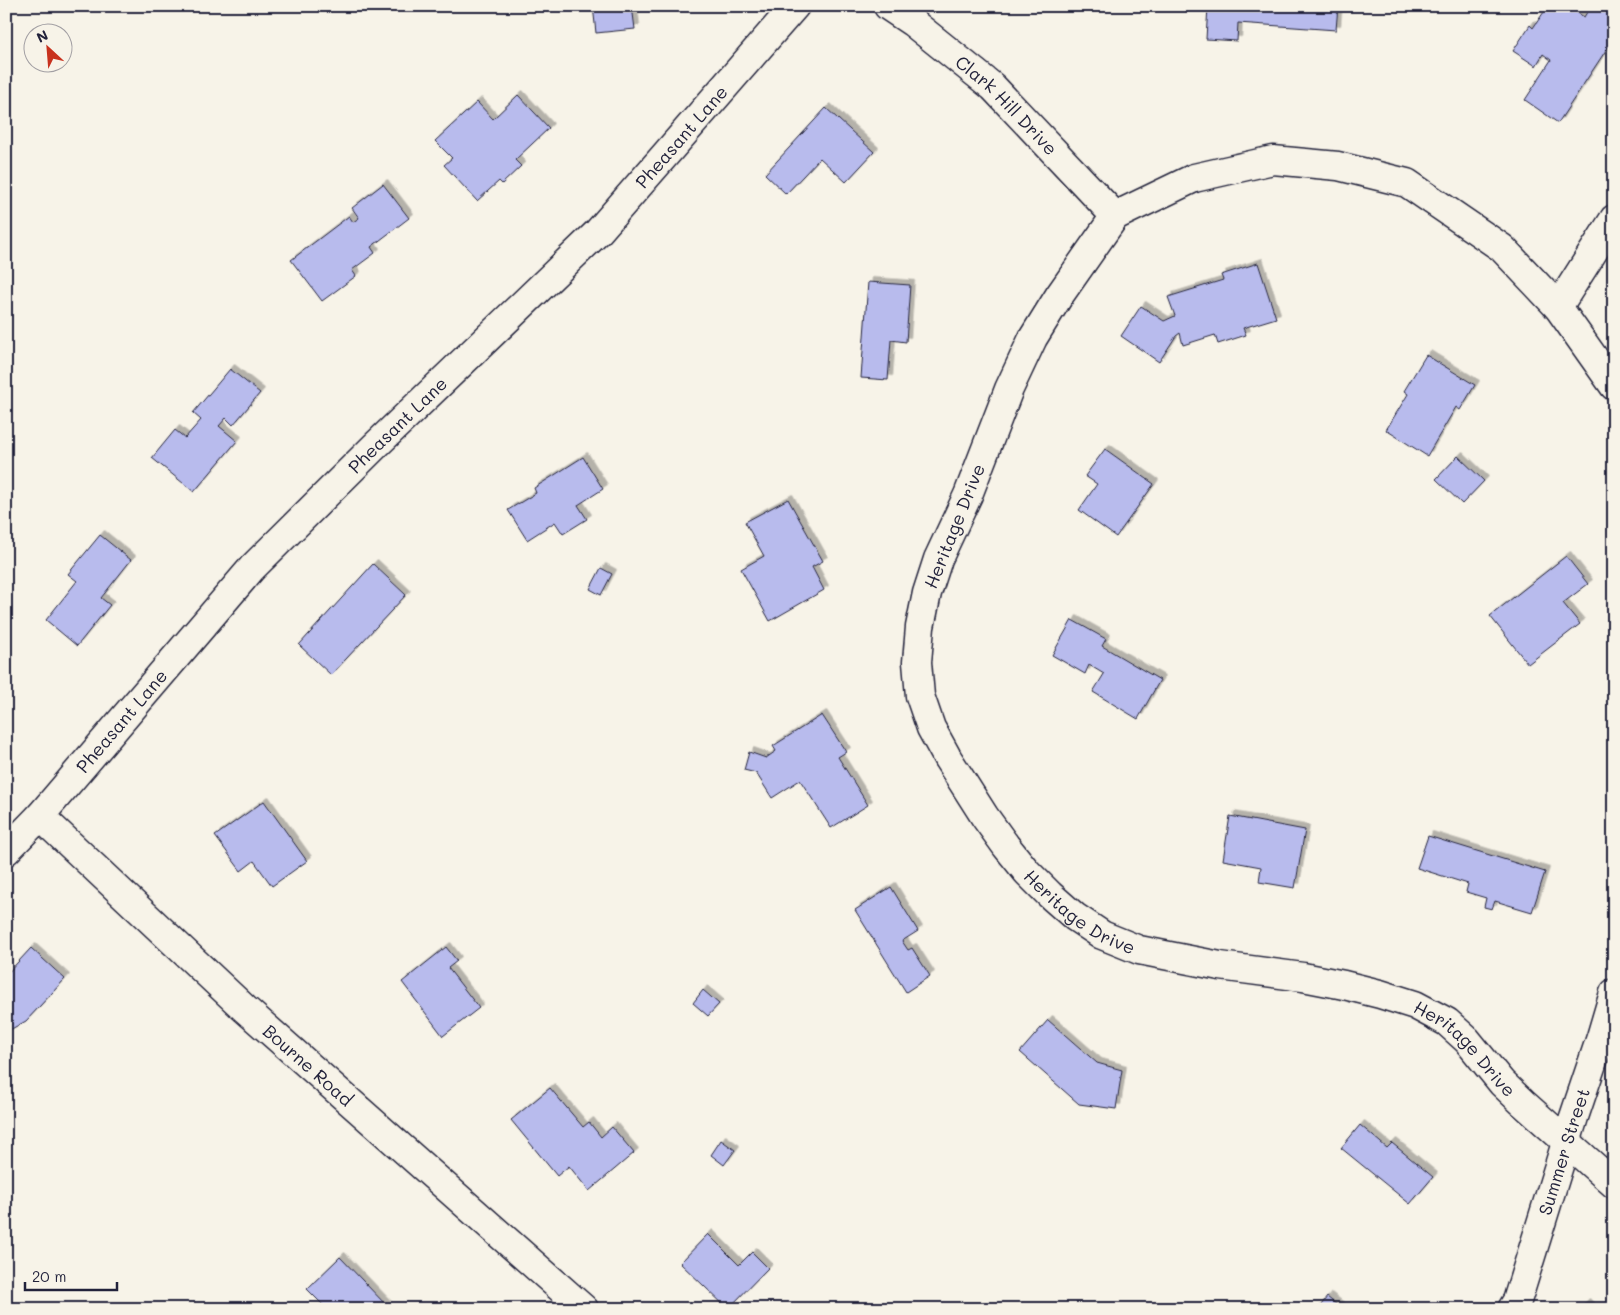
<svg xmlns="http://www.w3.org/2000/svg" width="1620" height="1315" font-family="Mali,sans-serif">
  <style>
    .building { fill: #b8bbed; stroke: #22223b; filter: url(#shadow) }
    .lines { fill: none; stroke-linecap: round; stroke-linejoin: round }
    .minor-casing { stroke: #22223b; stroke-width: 31 }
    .minor { stroke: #f7f3e8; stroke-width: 28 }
    .labels { text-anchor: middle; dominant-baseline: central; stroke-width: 4; stroke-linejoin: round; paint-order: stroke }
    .street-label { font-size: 18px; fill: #22223b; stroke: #f7f3e8 }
  </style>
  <defs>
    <filter id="shadow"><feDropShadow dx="4.5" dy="-4.5" stdDeviation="0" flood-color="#0004"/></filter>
  </defs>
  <rect width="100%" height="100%" fill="#f7f3e8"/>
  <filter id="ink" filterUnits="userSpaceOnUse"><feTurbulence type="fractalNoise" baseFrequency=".02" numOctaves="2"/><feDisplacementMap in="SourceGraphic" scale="10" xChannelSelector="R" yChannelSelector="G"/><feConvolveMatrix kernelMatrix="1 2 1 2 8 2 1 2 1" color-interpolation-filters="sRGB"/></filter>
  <g filter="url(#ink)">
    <path class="building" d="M593 6H632L635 29 596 33Z
      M1208 6H1338L1336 30 1238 23 1237 41 1206 39Z
      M1548 6H1573L1572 9 1584 17 1591 6H1607L1614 11V38L1558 123 1525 100 1551 60 1543 54 1536 66 1513 51 1530 25 1533 28Z
      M518 95 549 128 515 160 521 166 502 184 499 181 477 201 444 165 452 158 435 141 477 102 493 119Z
      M826 108 874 152 846 182 820 158 786 194 765 174Z
      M383 184 409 218 371 247 375 253 352 270 356 276 322 301 291 260 349 216 353 222 359 218 352 208Z
      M1258 263 1276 318 1243 328 1246 335 1218 344 1215 335 1183 345 1180 333 1176 336 1159 362 1121 336 1141 306 1164 321 1175 316 1168 297 1223 280 1221 275Z
      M868 282 910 285 906 342 891 340 888 380 861 378Z
      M1426 355 1475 385 1460 410 1456 407 1427 456 1386 430 1408 394 1404 391Z
      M230 369 260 393 233 425 226 418 219 426 237 441 194 492 152 458 175 430 185 438 201 420 193 413Z
      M1105 449 1154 484 1116 537 1079 510 1097 484 1085 476Z
      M1458 456 1484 481 1462 504 1436 479Z
      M583 457 603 489 578 505 587 519 563 534 555 522 527 540 508 510 536 493 534 488Z
      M788 499 823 561 812 567 824 590 770 621 741 569 764 556 745 522Z
      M100 535 131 560 101 598 110 605 77 646 46 620 77 581 68 574Z
      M1566 556 1588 584 1563 603 1580 624 1528 664 1490 616Z
      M373 564 406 595 331 675 299 645Z
      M601 568 612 574 601 595 590 589Z
      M1072 620 1106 639 1102 646 1160 680 1138 719 1093 692 1104 674 1089 665 1085 674 1052 655Z
      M822 715 846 752 838 757 868 805 831 828 800 780 772 798 756 773 744 770 749 752 766 758 776 751 773 746Z
      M264 801 307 861 272 886 254 861 241 871 215 836Z
      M1230 816 1305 830 1295 888 1259 882 1261 867 1223 860Z
      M1428 836 1545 872 1532 912 1495 901 1492 909 1484 907 1486 898 1466 892 1468 884 1417 868Z
      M891 887 918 931 902 941 908 950 912 948 930 976 906 992 855 910Z
      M446 947 457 961 448 968 479 1008 443 1036 402 982Z
      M31 948 65 979 26 1021 6 1032V975Z
      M703 990 719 1004 708 1016 693 1003Z
      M1048 1020 1097 1063 1122 1070 1116 1109 1079 1104 1020 1052Z
      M550 1088 583 1127 589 1122 601 1137 612 1127 634 1153 589 1191 569 1166 557 1176 511 1120Z
      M1360 1125 1387 1148 1392 1143 1433 1177 1410 1204 1341 1148Z
      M721 1140 735 1150 724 1165 711 1155Z
      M708 1234 739 1265 752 1252 768 1268 728 1309 680 1263Z
      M340 1257 387 1306 384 1309H323L325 1307 307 1289Z
      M1327 1297 1342 1309H1318Z
      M1585 1303 1591 1309H1579Z"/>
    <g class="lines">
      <g class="minor-casing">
        <g id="minor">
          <path id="s1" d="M888 6 912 22 993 87 1115 216"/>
          <path d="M1558 307 1614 219"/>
          <path id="s2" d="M1614 386 1558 307 1502 248 1407 183 1338 166 1273 160 1194 178 1115 216 1059 296 1033 338 1009 389 968 495 938 559 927 593 920 627 917 662 920 696 931 728 948 759 985 817 1006 846 1027 872 1050 895 1075 917 1102 935 1139 950 1220 966 1303 977 1344 985 1380 994 1415 1005 1447 1022 1467 1040 1502 1083 1523 1103 1614 1184"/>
          <path id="s3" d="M40 816 245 1009 584 1309"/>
          <path id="s4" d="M6 851 40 816 252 568 374 447 598 232 795 6"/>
          <path id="s5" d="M1512 1309 1517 1301 1574 1117 1601 1037 1614 993"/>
        </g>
      </g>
      <use href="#minor" class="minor"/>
    </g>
  </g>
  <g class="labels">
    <g class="street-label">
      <text stroke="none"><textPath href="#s1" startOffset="155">Clark Hill Drive</textPath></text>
      <text stroke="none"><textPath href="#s4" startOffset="984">Pheasant Lane</textPath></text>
      <text stroke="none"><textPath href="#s4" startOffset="579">Pheasant Lane</textPath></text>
      <text transform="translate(954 526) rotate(-68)">Heritage Drive</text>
      <text stroke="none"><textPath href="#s4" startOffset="174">Pheasant Lane</textPath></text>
      <text stroke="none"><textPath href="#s2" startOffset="1400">Heritage Drive</textPath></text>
      <text stroke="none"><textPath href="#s2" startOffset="1820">Heritage Drive</textPath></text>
      <text stroke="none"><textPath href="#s3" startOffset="366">Bourne Road</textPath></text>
      <text stroke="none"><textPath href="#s5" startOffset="166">Summer Street</textPath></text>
    </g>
  </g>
  <rect width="1620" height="1315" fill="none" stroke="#f7f3e8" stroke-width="25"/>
  <rect x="12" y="12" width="1595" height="1290" fill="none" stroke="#22223b" stroke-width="2" filter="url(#ink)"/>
  <g transform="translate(48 48) rotate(334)"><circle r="24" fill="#f7f3e8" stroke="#a29fa3"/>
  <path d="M0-4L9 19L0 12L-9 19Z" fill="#c8321e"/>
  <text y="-8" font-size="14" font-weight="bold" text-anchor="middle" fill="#22223b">N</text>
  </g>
  <path d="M25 1282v8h92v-8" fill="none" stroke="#22223b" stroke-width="2.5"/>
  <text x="32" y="1282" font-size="15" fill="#22223b" stroke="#f7f3e8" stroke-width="4" paint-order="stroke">20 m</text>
</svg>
